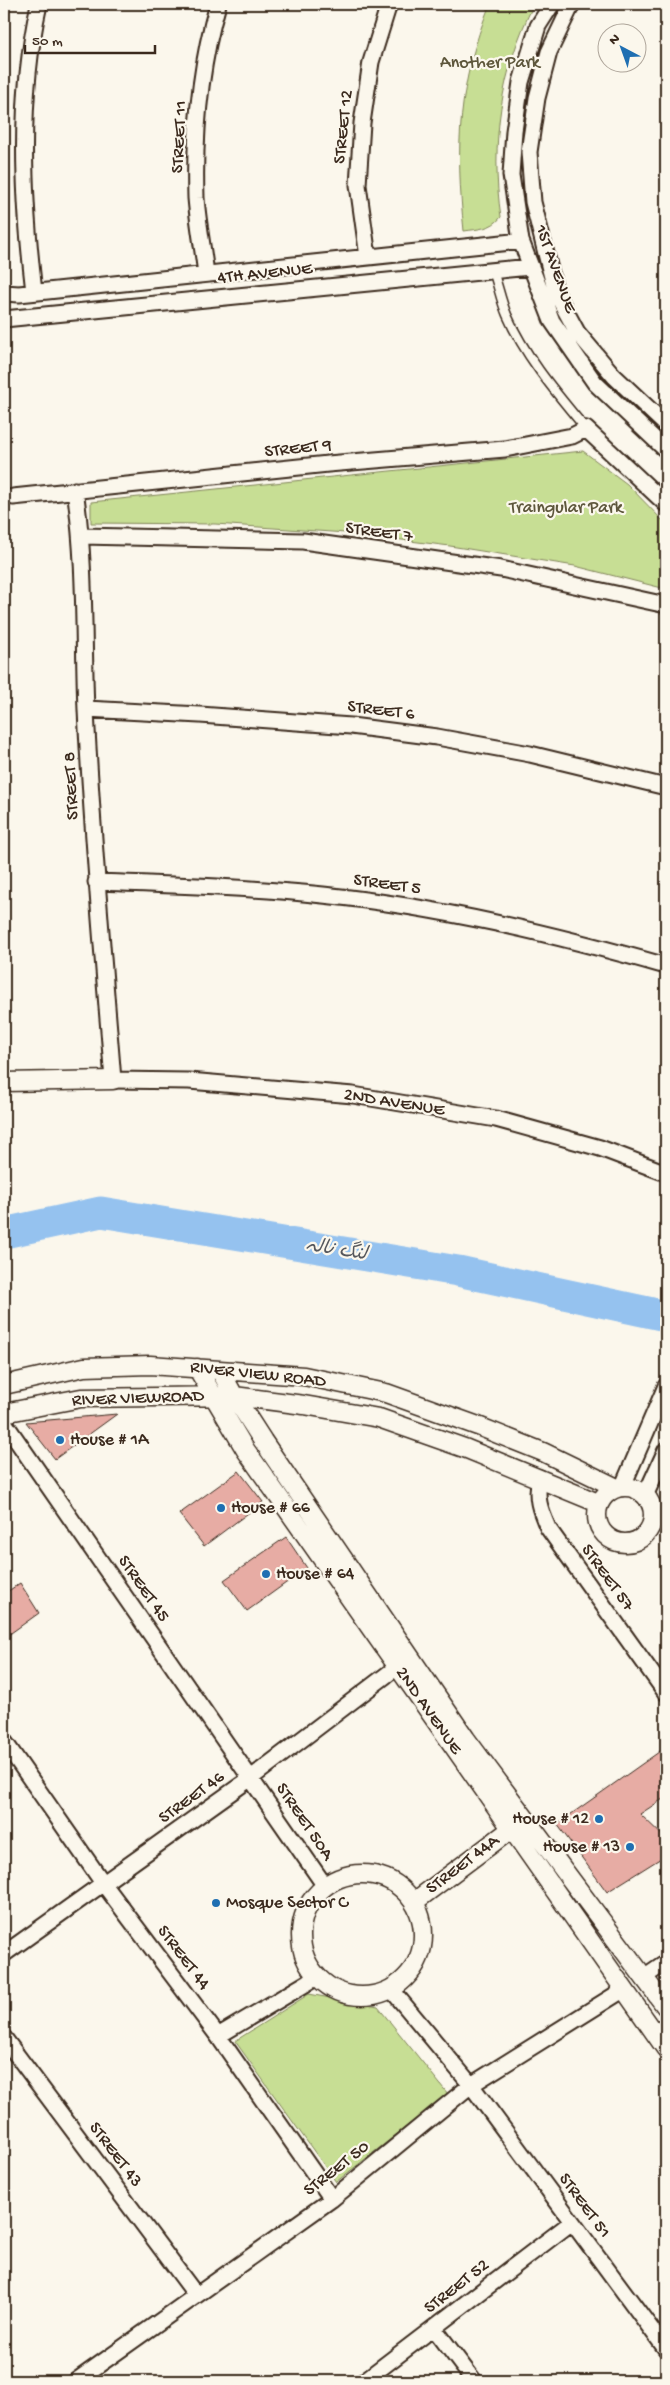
<svg xmlns="http://www.w3.org/2000/svg" width="670" height="2385" font-family="'Gochi Hand','Playpen Sans Arabic',sans-serif">
  <style>
    .green { fill: #c7de94; stroke: #818459 }
    .lines { fill: none; stroke-linecap: round; stroke-linejoin: round }
    .river { stroke: #95c2ef; stroke-width: 31 }
    .building { fill: #e7aca4; stroke: #3b2a1e }
    .service-casing { stroke: #3b2a1e; stroke-width: 11 }
    .minor-casing { stroke: #3b2a1e; stroke-width: 19 }
    .tertiary-casing { stroke: #3b2a1e; stroke-width: 21 }
    .service { stroke: #fbf7ec; stroke-width: 8 }
    .minor { stroke: #fbf7ec; stroke-width: 15 }
    .tertiary { stroke: #fbf7ec; stroke-width: 18 }
    .poi-dot { fill: #1f6fb2; stroke: #fbf7ec; stroke-width: 2 }
    .labels { text-anchor: middle; dominant-baseline: central; stroke-width: 4.5; stroke-linejoin: round; paint-order: stroke }
    .park-label { font-size: 18px; fill: #5e573c; stroke: #fbf7ec }
    .street-label { font-size: 18px; fill: #3b2a1e; stroke: #fbf7ec }
    .poi-label { font-size: 18px; fill: #3b2a1e; stroke: #fbf7ec; text-anchor: start }
    .water-label { font-size: 19px; font-style: italic; fill: #56585d; stroke: #fbf7ec }
  </style>
  <rect width="100%" height="100%" fill="#fbf7ec"/>
  <filter id="ink" filterUnits="userSpaceOnUse"><feTurbulence type="fractalNoise" baseFrequency=".02" numOctaves="2"/><feDisplacementMap in="SourceGraphic" scale="10" xChannelSelector="R" yChannelSelector="G"/><feConvolveMatrix kernelMatrix="1 2 1 2 8 2 1 2 1" color-interpolation-filters="sRGB"/></filter>
  <g filter="url(#ink)">
    <path class="green" d="M490 4H534C501 69 490 144 501 217 492 229 478 229 464 231 455 146 458 84 490 4Z
      M583 451 627 484 666 524V589L575 566 450 546 346 533 215 524 91 523V502Z
      M309 1994 378 2007 448 2094 336 2182 235 2041Z"/>
    <g class="lines">
      <path class="river" d="M4 1233 101 1212 458 1271 666 1316"/>
    </g>
    <path class="building" d="M117 1414 55 1459 26 1422Z
      M239 1471 263 1502 204 1546 179 1514Z
      M286 1537 307 1568 247 1611 224 1580Z
      M20 1583 39 1613 4 1638V1594Z
      M666 1747V1797L640 1814 666 1839V1855L607 1892 557 1824Z"/>
    <g class="lines">
      <g class="service-casing">
        <path id="service" d="M493 271C498 285 501 301 507 315 525 357 557 394 586 429"/>
      </g>
      <g class="minor-casing">
        <path id="minor" d="M552 4 538 26 521 82 514 131 511 175 521 241 552 321 595 383 666 450
          M572 4 549 52 537 98 529 152 533 202 556 293 577 332 614 376 666 425
          M368 257 358 185 362 123 371 62 389 4
          M206 274C203 249 198 223 196 198 194 133 200 66 218 4
          M34 292C23 197 18 98 39 4
          M4 293 19 294 521 241
          M4 319 530 267
          M75 490C86 563 83 636 86 710 92 833 103 957 113 1080L189 1081 353 1095 496 1119 600 1148 666 1173
          M13 497 328 464 505 449 572 436 586 429 666 504
          M82 536 303 541 501 569 666 605
          M86 709 200 715 351 726 437 737 530 754 666 787
          M96 882C172 885 248 887 323 895 440 907 553 934 666 966
          M4 1422 325 1886
          M540 1478C535 1497 540 1510 548 1528L666 1693
          M622 1488 666 1386
          M645 1496 666 1450
          M4 1741 103 1883 218 2036 332 2199
          M4 1954 251 1778 397 1667
          M644 1977 666 1962
          M391 1989 471 2085 666 2349
          M218 2036 317 1977
          M4 2038 196 2295
          M434 2328 474 2381
          M76 2381 332 2199 471 2085 623 1990
          M364 2381 572 2222"/>
      </g>
      <g class="tertiary-casing">
        <path id="tertiary" d="M4 1082 113 1080
          M197 1368 245 1449 666 2049
          M220 1370 234 1396 263 1441 466 1739 666 2007
          M4 1385 84 1367 150 1365 304 1376 386 1393 478 1426 543 1452 615 1487
          M4 1413 81 1398 234 1396 304 1405 379 1418 467 1449 598 1503
          M597 1515a28 28 0 1 1 56 0a28 28 0 1 1-56 0Z
          M301 1935a61 61 0 1 1 122 0a61 61 0 1 1-122 0Z
          M414 1902 522 1821"/>
      </g>
      <use href="#service" class="service"/>
      <use href="#minor" class="minor"/>
      <use href="#tertiary" class="tertiary"/>
    </g>
  </g>
  <g class="poi-dot">
    <circle cx="60" cy="1440" r="5"/>
    <circle cx="221" cy="1508" r="5"/>
    <circle cx="266" cy="1574" r="5"/>
    <circle cx="599" cy="1819" r="5"/>
    <circle cx="630" cy="1847" r="5"/>
    <circle cx="216" cy="1903" r="5"/>
  </g>
  <g class="labels">
    <g class="park-label">
      <text x="490" y="63">Another Park</text>
      <text x="566" y="508">Traingular Park</text>
    </g>
    <g class="street-label">
      <text transform="translate(344 127) rotate(-84)">STREET 12</text>
      <text transform="translate(180 137) rotate(-87)">STREET 11</text>
      <text transform="translate(555 269) rotate(70)">1ST AVENUE</text>
      <text transform="translate(265 274) rotate(-6)">4TH AVENUE</text>
      <text transform="translate(298 449) rotate(-6)">STREET 9</text>
      <text transform="translate(379 533) rotate(8)">STREET 7</text>
      <text transform="translate(381 711) rotate(7)">STREET 6</text>
      <text transform="translate(72 786) rotate(-93)">STREET 8</text>
      <text transform="translate(387 885) rotate(8)">STREET 5</text>
      <text transform="translate(394 1103) rotate(9)">2ND AVENUE</text>
      <text transform="translate(258 1375) rotate(6)">RIVER VIEW ROAD</text>
      <text transform="translate(138 1399) rotate(-2)">RIVER VIEWROAD</text>
      <text transform="translate(607 1578) rotate(54)">STREET 57</text>
      <text transform="translate(143 1589) rotate(55)">STREET 45</text>
      <text transform="translate(428 1711) rotate(55)">2ND AVENUE</text>
      <text transform="translate(192 1798) rotate(-36)">STREET 46</text>
      <text transform="translate(304 1822) rotate(56)">STREET 50A</text>
      <text transform="translate(463 1865) rotate(-37)">STREET 44A</text>
      <text transform="translate(183 1958) rotate(53)">STREET 44</text>
      <text transform="translate(115 2155) rotate(53)">STREET 43</text>
      <text transform="translate(337 2169) rotate(-38)">STREET 50</text>
      <text transform="translate(584 2206) rotate(54)">STREET 51</text>
      <text transform="translate(457 2287) rotate(-38)">STREET 52</text>
    </g>
    <g class="poi-label">
      <text x="70" y="1440">House # 1A</text>
      <text x="231" y="1508">House # 66</text>
      <text x="276" y="1574">House # 64</text>
      <text x="589" y="1819" text-anchor="end">House # 12</text>
      <text x="620" y="1847" text-anchor="end">House # 13</text>
      <text x="226" y="1903">Mosque Sector C</text>
    </g>
    <g class="water-label">
      <text transform="translate(336 1251) rotate(9)">لنگ نالہ</text>
    </g>
  </g>
  <rect width="670" height="2385" fill="none" stroke="#fbf7ec" stroke-width="20"/>
  <rect x="10" y="10" width="650" height="2365" fill="none" stroke="#3b2a1e" stroke-width="2" filter="url(#ink)"/>
  <g transform="translate(622 48) rotate(319)"><circle r="24" fill="#fbf7ec" stroke="#aea59a"/>
  <path d="M0-4L9 19L0 12L-9 19Z" fill="#1f6fb2"/>
  <text y="-8" font-size="14" font-weight="bold" text-anchor="middle" fill="#3b2a1e">N</text>
  </g>
  <path d="M25 45v8h130v-8" fill="none" stroke="#3b2a1e" stroke-width="2.5"/>
  <text x="32" y="45" font-size="15" fill="#3b2a1e" stroke="#fbf7ec" stroke-width="4" paint-order="stroke">50 m</text>
</svg>
